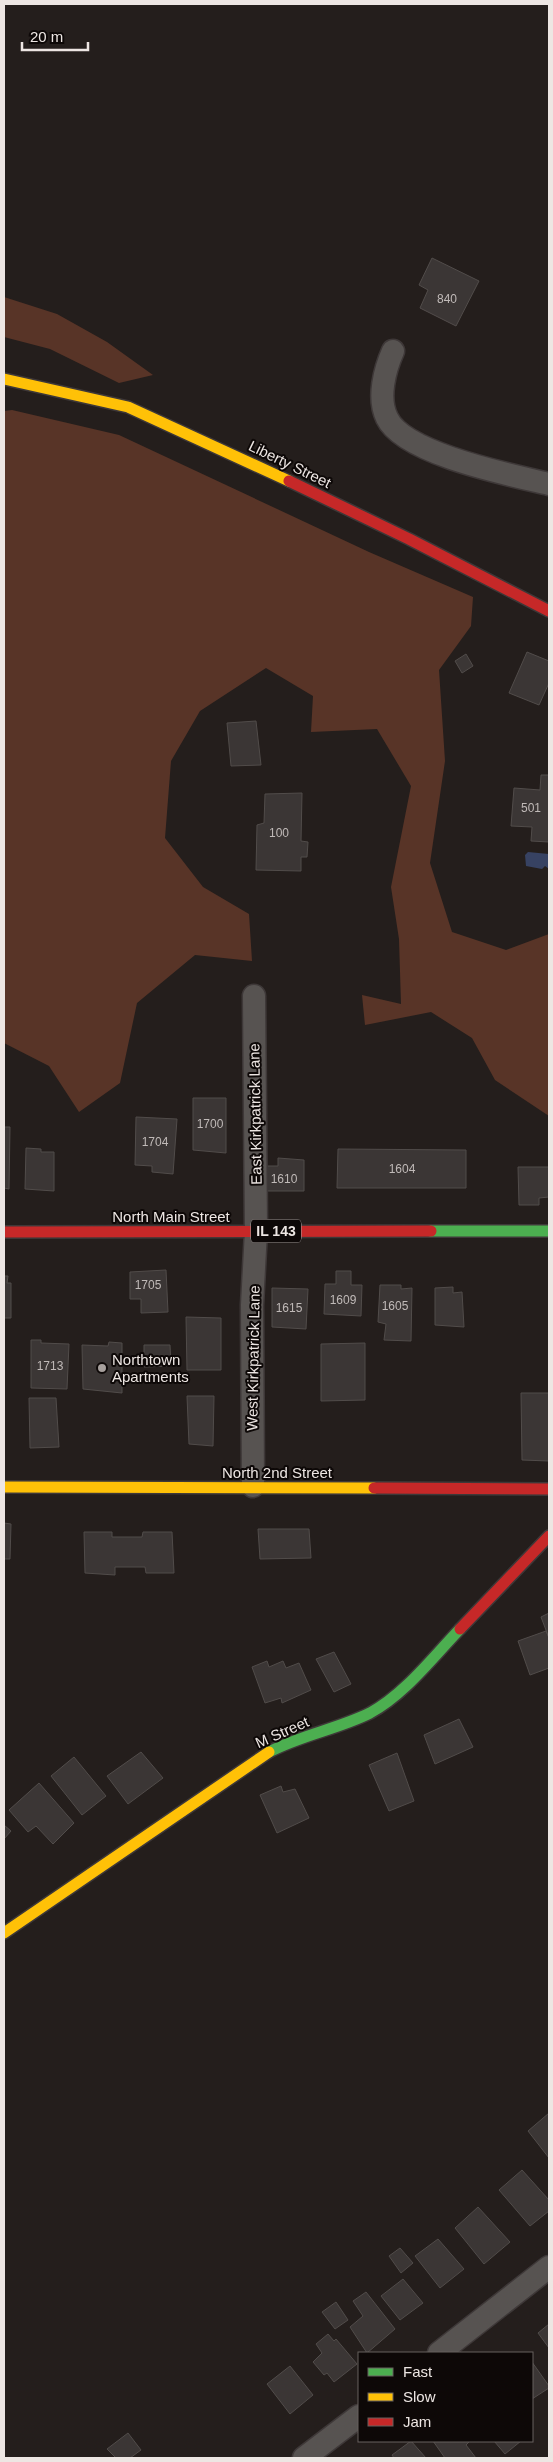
<svg xmlns="http://www.w3.org/2000/svg" width="553" height="2462" font-family="Helvetica,sans-serif">
  <style>
    .forest { fill: #583427 }
    .water { fill: #374262 }
    .building { fill: #3b3635; stroke: #514c4a }
    .lines { fill: none; stroke-linecap: round; stroke-linejoin: round }
    .street-casing { stroke: #3e3838; stroke-width: 25 }
    .fast-casing { stroke: #3e3838; stroke-width: 14 }
    .slow-casing { stroke: #3e3838; stroke-width: 14 }
    .jam-casing { stroke: #3e3838; stroke-width: 14 }
    .street { stroke: #575351; stroke-width: 22 }
    .fast { stroke: #4caf50; stroke-width: 11 }
    .slow { stroke: #ffc107; stroke-width: 11 }
    .jam { stroke: #c62828; stroke-width: 11 }
    .poi-dot { fill: #a7a09d; stroke: #0d0807; stroke-width: 2 }
    .labels { text-anchor: middle; dominant-baseline: central; stroke-width: 4; stroke-linejoin: round; paint-order: stroke }
    .number-label { font-size: 12px; fill: #c0bab8 }
    .shield { fill: #0d0807; stroke: #aaa3a1; stroke-width: 1 }
    .shield-label { font-size: 14px; font-weight: bold; fill: #ede6e3 }
    .street-label { font-size: 15px; fill: #ede6e3; stroke: #0d0807 }
    .poi-label { font-size: 15px; fill: #ede6e3; stroke: #0d0807; text-anchor: start }
  </style>
  <rect width="100%" height="100%" fill="#241e1c"/>
  <path class="forest" d="M4 297 57 314 107 342 153 375 119 383 50 349 4 337Z
    M12 410 119 435 369 552 473 597 471 626 439 670 445 761 430 863 452 932 506 950 549 934V1116L495 1080 472 1038 431 1012 365 1025 362 995 401 1004 399 939 391 887 411 786 377 729 311 732 313 696 266 668 200 711 171 761 165 838 203 887 249 914 252 961 195 955 137 1003 120 1083 79 1112 49 1066 4 1043V411Z"/>
  <path class="water" d="M528 852 549 854V869L545 866 542 869 526 866 525 855Z"/>
  <path class="building" d="M432 258 479 281 456 326 420 308 428 290 419 285Z
    M527 652 549 661V683L539 705 509 693Z
    M466 654 473 666 462 673 455 661Z
    M256 721 261 765 231 766 227 723Z
    M541 775H549V842L531 841 532 827 511 826 514 788 540 790Z
    M302 793 301 841 308 842 307 857H301V871L256 870 257 825 264 823 265 794Z
    M193 1098H226V1153L193 1150Z
    M136 1117 177 1119 173 1174 152 1172V1166L135 1165Z
    M4 1127H10L9 1189 4 1188Z
    M26 1148 41 1149V1152H54V1191L25 1189Z
    M338 1149 466 1150V1188H337Z
    M278 1158 304 1160V1191H264V1166H278Z
    M518 1167H549V1197L539 1198V1205H519Z
    M166 1270 168 1312 141 1313V1299H130V1272Z
    M336 1271H351V1285H362L361 1316 324 1314 325 1284H336Z
    M4 1276H8L7 1283H11V1318H4Z
    M380 1285H401V1289L412 1288 411 1341 384 1340 386 1324 378 1322Z
    M453 1287V1293L462 1292 464 1327 435 1325V1288Z
    M272 1288 308 1289 306 1329 272 1327Z
    M186 1317 221 1318V1370H187Z
    M31 1340H41V1343L69 1344 67 1389 31 1388Z
    M109 1342 122 1343V1393L83 1389 82 1345 108 1346Z
    M365 1343V1400L321 1401V1344Z
    M144 1345H170L171 1366 144 1367Z
    M521 1393H549V1461L522 1460Z
    M187 1396H214L213 1446 189 1444Z
    M29 1398H56L59 1447 30 1448Z
    M4 1523 11 1524 10 1559H4Z
    M258 1529H309L311 1558 260 1559Z
    M84 1532H112V1537H142L143 1532H172L174 1573H146L145 1567H115V1575L85 1573Z
    M549 1613V1638L541 1617Z
    M546 1631 549 1638V1668L530 1675 518 1641Z
    M334 1652 351 1684 334 1692 316 1659Z
    M267 1661 269 1667 283 1661 286 1668 299 1663 311 1690 282 1703 281 1698 265 1703 252 1667Z
    M459 1719 473 1747 435 1764 424 1735Z
    M141 1752 163 1778 128 1804 107 1776Z
    M397 1753 414 1801 389 1811 369 1765Z
    M74 1757 106 1796 82 1815 51 1776Z
    M39 1783 74 1823 53 1844 36 1826 28 1832 9 1810Z
    M281 1786 283 1792 295 1789 309 1818 277 1833 260 1795Z
    M4 1825 11 1831 4 1839Z
    M549 2113V2158L528 2131Z
    M522 2170 549 2200V2211L530 2226 499 2190Z
    M478 2207 510 2242 484 2264 455 2228Z
    M438 2239 464 2269 440 2288 415 2256Z
    M400 2248 413 2263 401 2273 389 2256Z
    M403 2279 423 2303 400 2320 381 2296Z
    M366 2292 395 2329 367 2353 350 2327 363 2316 353 2301Z
    M336 2302 348 2320 335 2329 322 2312Z
    M549 2324V2348L538 2333Z
    M328 2334 334 2341 336 2339 357 2364 334 2382 327 2373 324 2375 313 2362 322 2353 316 2344Z
    M532 2362 549 2386V2388L532 2399Z
    M290 2366 313 2395 290 2414 267 2384Z
    M128 2433 141 2450 130 2458H116L107 2449Z
    M411 2441 426 2458H394L392 2455Z
    M433 2441H468L469 2442 466 2445 476 2458H445Z
    M494 2441H521L505 2454Z"/>
  <g class="lines">
    <g class="street-casing">
      <path id="street" d="M393 351C385 369 377 398 387 418 404 454 511 475 549 484
        M253 1486 252 1305 256 1231 254 996
        M439 2353 549 2267
        M304 2458 359 2416"/>
    </g>
    <g class="fast-casing">
      <path id="fast" d="M431 1231H549
        M269 1752C301 1735 338 1729 370 1713 405 1694 433 1657 460 1629"/>
    </g>
    <g class="slow-casing">
      <path id="slow" d="M4 379 128 407 289 481
        M4 1487 374 1488
        M4 1933 269 1752"/>
    </g>
    <g class="jam-casing">
      <path id="jam" d="M289 481 409 539 549 611
        M4 1232 431 1231
        M374 1488 549 1489
        M460 1629 549 1536"/>
    </g>
    <use href="#street" class="street"/>
    <use href="#fast" class="fast"/>
    <use href="#slow" class="slow"/>
    <use href="#jam" class="jam"/>
  </g>
  <circle class="poi-dot" cx="102" cy="1368" r="5"/>
  <g class="labels">
    <g class="number-label">
      <text x="447" y="299">840</text>
      <text x="531" y="808">501</text>
      <text x="279" y="833">100</text>
      <text x="210" y="1124">1700</text>
      <text x="155" y="1142">1704</text>
      <text x="402" y="1169">1604</text>
      <text x="284" y="1179">1610</text>
      <text x="148" y="1285">1705</text>
      <text x="343" y="1300">1609</text>
      <text x="395" y="1306">1605</text>
      <text x="289" y="1308">1615</text>
      <text x="50" y="1366">1713</text>
    </g>
    <rect class="shield" x="251" y="1219.5" width="50" height="23" rx="4"/>
    <g class="shield-label">
      <text x="276" y="1231">IL 143</text>
    </g>
    <g class="street-label">
      <text transform="translate(290 464) rotate(26)">Liberty Street</text>
      <text transform="translate(255 1114) rotate(-91)">East Kirkpatrick Lane</text>
      <text x="171" y="1216">North Main Street</text>
      <text transform="translate(253 1358) rotate(-89)">West Kirkpatrick Lane</text>
      <text x="277" y="1472">North 2nd Street</text>
      <text transform="translate(282 1732) rotate(-24)">M Street</text>
    </g>
    <g class="poi-label">
      <text x="112" y="1359">Northtown<tspan x="112" dy="17">Apartments</tspan></text>
    </g>
  </g>
  <rect width="553" height="2462" fill="none" stroke="#ede6e3" stroke-width="10"/>
  <rect x="358" y="2352" width="175" height="90" fill="#0d0807" stroke="#67615f"/>
  <rect x="368" y="2368" width="25" height="8" fill="#4caf50" stroke="#67615f"/>
  <text x="403" y="2377" font-size="15" fill="#ede6e3">Fast</text>
  <rect x="368" y="2393" width="25" height="8" fill="#ffc107" stroke="#67615f"/>
  <text x="403" y="2402" font-size="15" fill="#ede6e3">Slow</text>
  <rect x="368" y="2418" width="25" height="8" fill="#c62828" stroke="#67615f"/>
  <text x="403" y="2427" font-size="15" fill="#ede6e3">Jam</text>
  <path d="M22 42v8h66v-8" fill="none" stroke="#ede6e3" stroke-width="2.5"/>
  <text x="30" y="42" font-size="15" fill="#ede6e3" stroke="#0d0807" stroke-width="4" paint-order="stroke">20 m</text>
</svg>
